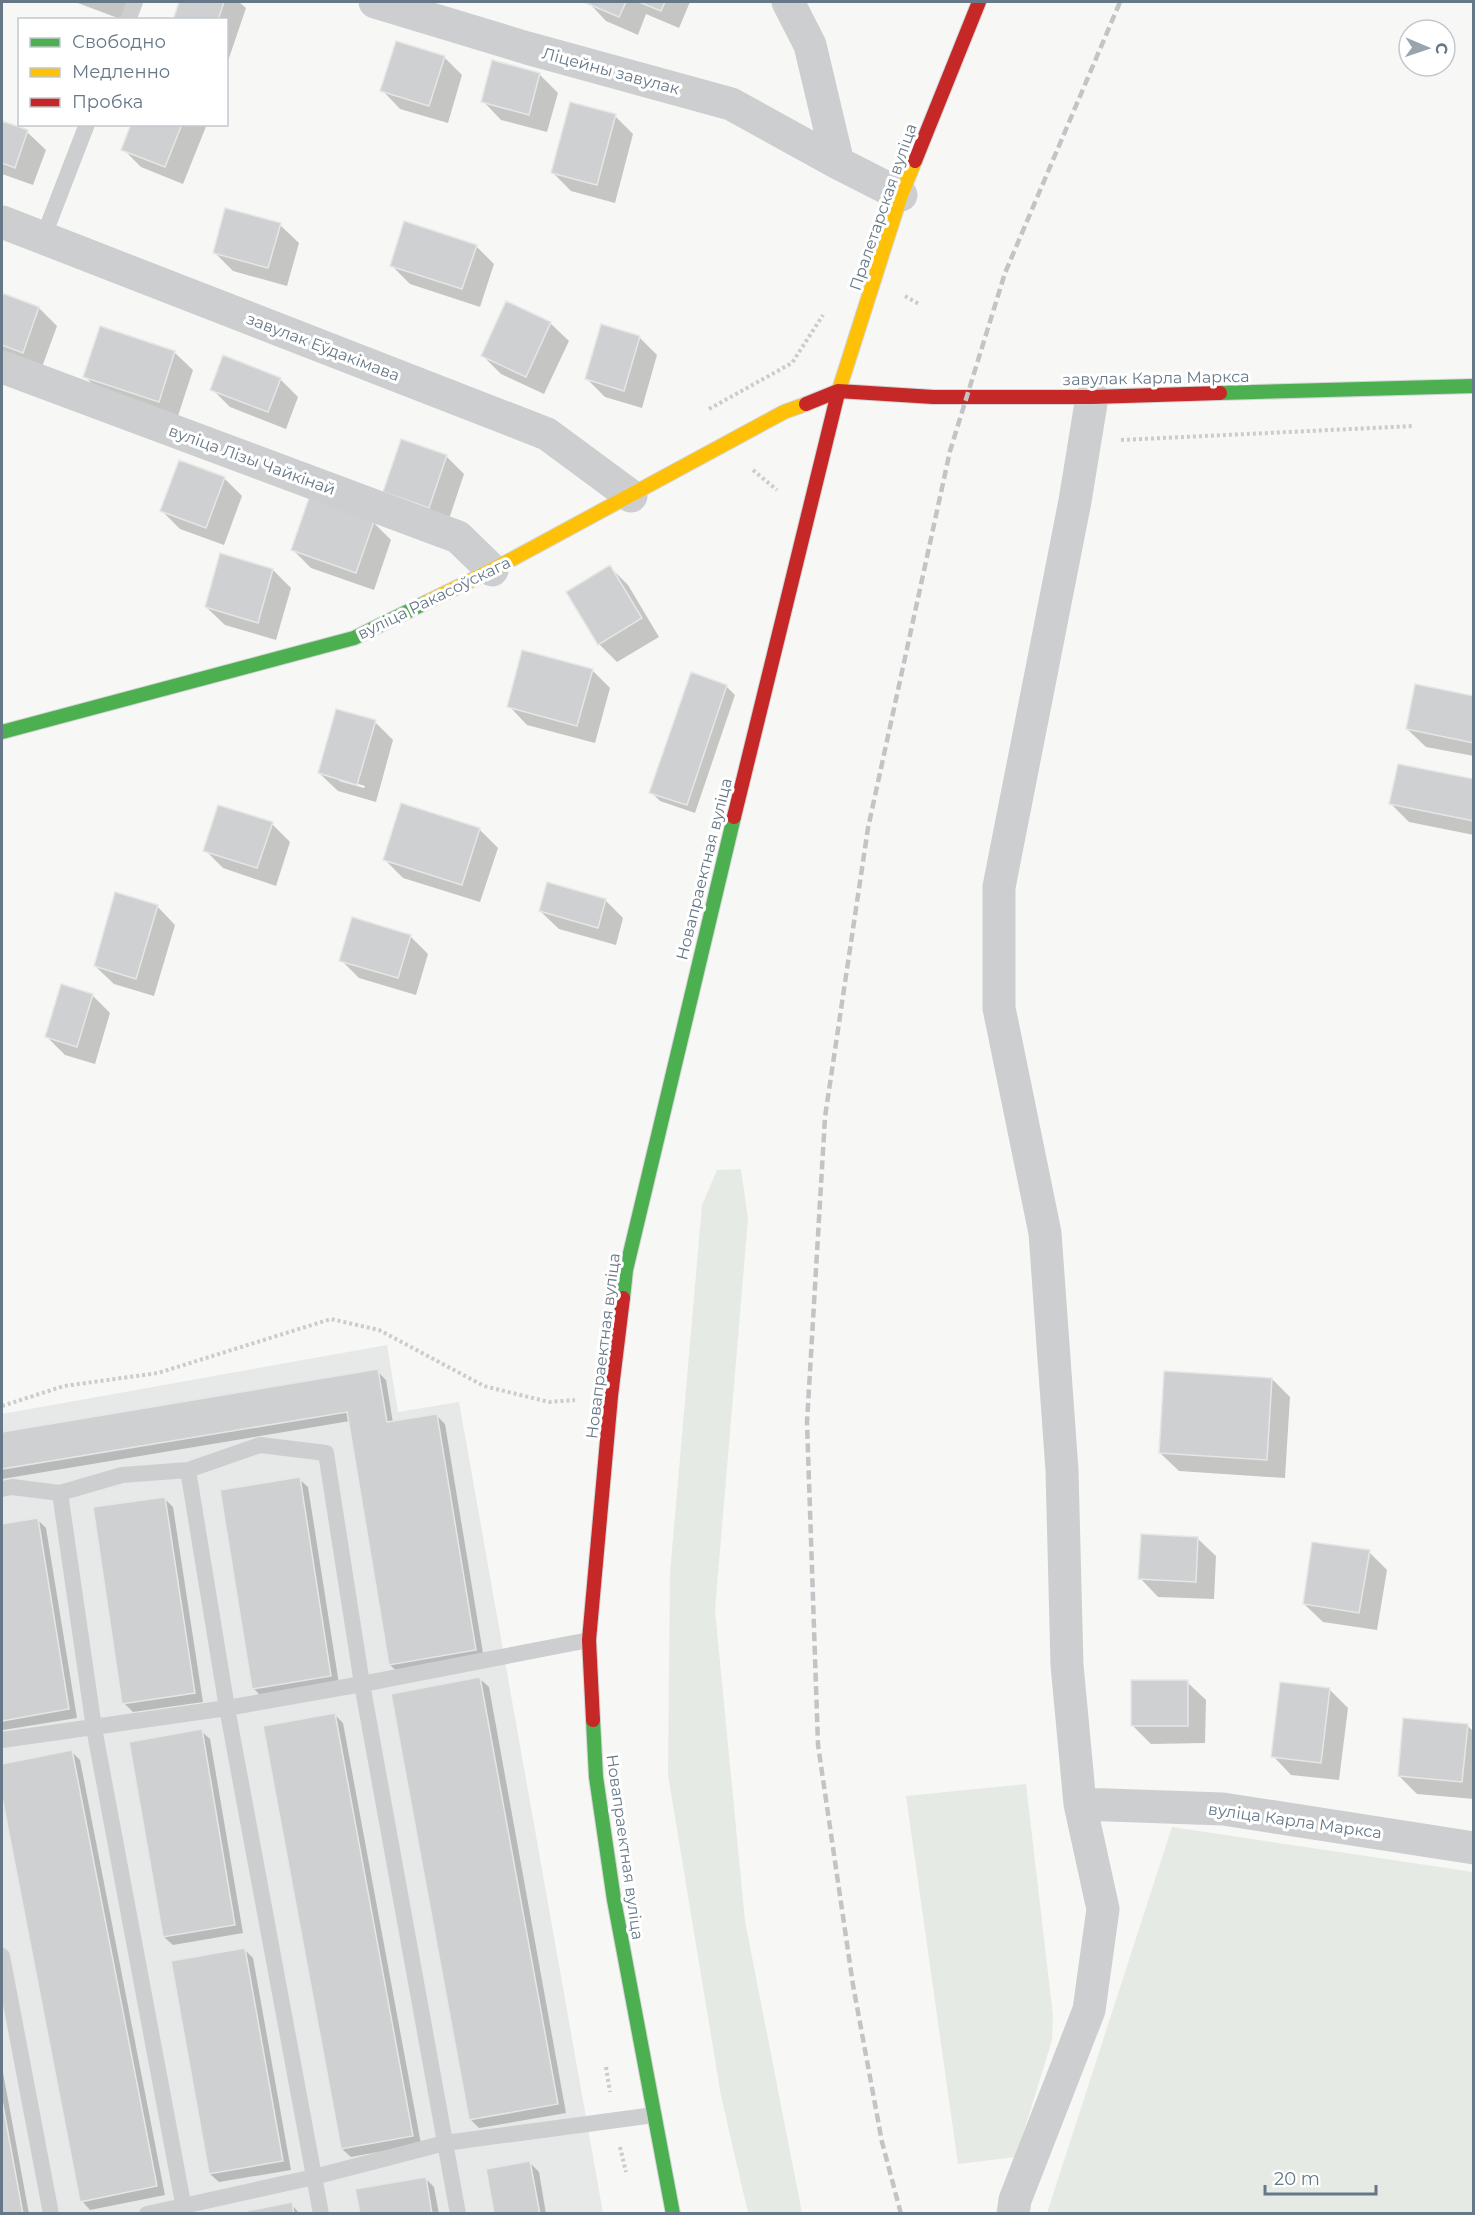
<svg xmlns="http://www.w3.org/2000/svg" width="1475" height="2215" font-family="Montserrat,sans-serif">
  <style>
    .built { fill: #e7e8e8 }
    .green { fill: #e6eae4 }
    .shadow { fill: #0003; fill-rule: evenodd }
    .building { fill: #cfd0d1; stroke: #e6e6e6; stroke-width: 1.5 }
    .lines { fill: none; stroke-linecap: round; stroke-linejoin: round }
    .fast-casing { stroke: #d4d5d6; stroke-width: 16 }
    .slow-casing { stroke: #d4d5d6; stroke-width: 16 }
    .jam-casing { stroke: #d4d5d6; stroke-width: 16 }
    .path { stroke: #cbcccc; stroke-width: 4; stroke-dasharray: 3 3; stroke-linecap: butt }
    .lane { stroke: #cdcecf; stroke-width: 16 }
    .street { stroke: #cdcecf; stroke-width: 33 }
    .fast { stroke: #4caf50; stroke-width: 14 }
    .slow { stroke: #ffc107; stroke-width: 14 }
    .jam { stroke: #c62828; stroke-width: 14 }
    .rail { stroke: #c2c4c6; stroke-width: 4.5; stroke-dasharray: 9 4.5; stroke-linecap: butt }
    .labels { text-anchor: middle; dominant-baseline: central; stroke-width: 6; stroke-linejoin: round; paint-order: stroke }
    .street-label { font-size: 16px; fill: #667887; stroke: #fff }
  </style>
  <rect width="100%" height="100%" fill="#f7f7f6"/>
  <path class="built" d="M387 1345 398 1412 459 1402 603 2213 2 2214V1414Z"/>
  <path class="green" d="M741 1169 748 1219 715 1610 745 1921 802 2213H748L721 2096 668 1775 670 1573 702 1205 717 1170Z
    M1026 1784 1053 2016 1052 2040 1016 2157 958 2164 906 1796Z
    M1172 1827 1473 1872V2213H1047Z"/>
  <path class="shadow" d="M75 2H139L123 20Z
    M180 2H239L246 8 226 67V20H174Z
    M588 2H690L679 28 646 14 638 35 606 21Z
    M444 57 462 75 448 123 400 109 382 90Z
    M539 74 558 93 547 132 501 120 483 101Z
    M615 116 633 134 615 203 571 191 553 173Z
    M2 122 27 132 46 150 33 185 2 174Z
    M133 124H207L183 184 141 167 123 149Z
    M280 225 299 243 287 286 233 271 215 253Z
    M476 246 494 264 480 307 410 284 392 266Z
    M2 295 39 308 57 326 41 370 2 356Z
    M550 323 569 341 544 394 501 374 483 356Z
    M639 337 657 355 642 408 605 397 587 379Z
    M174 352 193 370 177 419 103 394 84 376Z
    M280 379 298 397 286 429 230 407 212 389Z
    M446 456 464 474 447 525 384 492Z
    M224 478 242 496 224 545 180 529 162 511Z
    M373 522 391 540 374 590 311 568 293 550Z
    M610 567 628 585 659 637 617 662 599 644Z
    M273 570 291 588 276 640 225 625 206 607Z
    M592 670 610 688 595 743 527 725 509 706Z
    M726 686 735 695 695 813 660 801 651 792Z
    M1474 697V756L1426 747 1407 729Z
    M375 722 393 740 376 802 338 791 319 773ZM339 778 365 786 364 788 339 781Z
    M1474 781V835L1409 822 1391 804Z
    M402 805 480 830 498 848 480 902 403 878 384 859Z
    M272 824 290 842 276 886 223 868 205 850Z
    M605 900 623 918 616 945 559 929 540 911Z
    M157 906 175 925 154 996 114 984 95 966Z
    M410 936 428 954 416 995 359 978 341 960Z
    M92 995 110 1013 95 1064 65 1055 47 1037Z
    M377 1371 386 1380 393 1423 436 1415 445 1424 484 1659 399 1673 390 1665 350 1421 2 1479V1433Z
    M1272 1379 1290 1397 1285 1478 1179 1471 1160 1453Z
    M299 1479 308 1487 339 1684 262 1697 253 1688Z
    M164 1498 173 1507 203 1702 133 1712 124 1703Z
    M37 1519 46 1528 77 1718 3 1730 2 1525Z
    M1197 1538 1216 1556 1214 1599 1158 1597 1140 1578Z
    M1369 1552 1387 1570 1377 1630 1323 1622 1304 1604Z
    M480 1679 489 1687 566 2113 479 2128 471 2120Z
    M1187 1682 1206 1700 1205 1743 1151 1744 1132 1725Z
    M1329 1689 1348 1708 1339 1780 1291 1775 1273 1756Z
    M334 1714 343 1723 421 2144 351 2157 342 2149Z
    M1467 1725 1474 1732V1799L1417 1794 1399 1776Z
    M201 1731 210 1739 243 1933 173 1945 164 1937Z
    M71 1751 80 1760 165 2195 90 2210 82 2201 2 1789V1765Z
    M245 1950 253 1958 291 2170 219 2182 210 2174Z
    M2 2067 29 2214H2Z
    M530 2163 539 2172 546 2214H496Z
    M425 2178 434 2187 439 2214H361Z
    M291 2204 300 2214H240Z"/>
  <path class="building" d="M179 2H224L218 20H173Z
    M587 2H626L619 17 586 3Z
    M639 2H665L661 11Z
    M396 41 445 56 429 106 380 91Z
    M492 60 540 73 529 115 481 102Z
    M570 102 616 114 597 185 551 173Z
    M2 121 28 130 15 168 2 163Z
    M131 124H182L165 167 121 150Z
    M225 208 281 223 268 268 213 253Z
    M404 221 477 245 462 289 390 266Z
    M2 293 39 307 23 353 2 345Z
    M506 301 551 322 526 377 481 356Z
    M601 324 640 336 624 391 585 379Z
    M100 326 175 351 159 402 83 377Z
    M223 355 281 378 268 412 210 390Z
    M401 439 447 455 429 508 383 492Z
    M179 460 225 477 206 528 160 511Z
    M309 498 374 521 356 573 291 550Z
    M220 553 273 569 258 623 205 607Z
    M610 565 642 618 598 645 566 592Z
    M522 650 593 669 577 726 507 707Z
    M691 672 727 685 687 805 649 793Z
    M1415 684 1474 696V743L1406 729Z
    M336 709 376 720 357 785 318 773Z
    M1398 764 1474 779V821L1389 804Z
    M401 803 480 828 462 885 383 860Z
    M218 805 273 822 257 868 203 851Z
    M547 882 606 899 598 928 539 911Z
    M115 892 158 905 136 979 94 966Z
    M352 917 411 935 398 978 339 961Z
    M61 984 93 994 77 1047 45 1037Z
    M378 1369 387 1422 437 1414 476 1650 389 1665 347 1412 2 1469V1432Z
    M1164 1371 1272 1378 1267 1460 1159 1453Z
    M300 1477 331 1676 252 1689 220 1490Z
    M165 1497 195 1693 122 1704 93 1507Z
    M38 1518 69 1709 2 1721V1524Z
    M1141 1534 1198 1537 1196 1582 1138 1579Z
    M1312 1542 1370 1550 1359 1613 1303 1604Z
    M480 1677 558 2104 469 2120 391 1694Z
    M1131 1680H1188V1726H1131Z
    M1280 1682 1330 1688 1321 1763 1271 1757Z
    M335 1713 413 2136 341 2149 263 1726Z
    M1403 1718 1468 1724 1462 1782 1398 1776Z
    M202 1729 235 1925 163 1937 129 1742Z
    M72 1750 157 2186 80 2202 2 1797V1764Z
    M245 1948 283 2161 209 2174 171 1961Z
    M2 2100 23 2214H2Z
    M530 2161 540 2214H494L486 2169Z
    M426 2177 432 2214H360L355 2189Z
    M292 2202 294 2214H233Z"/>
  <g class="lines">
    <g class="fast-casing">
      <path id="fast" d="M1220 393 1474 386
        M2 732 354 638 427 602
        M623 1298 626 1270 734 817
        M593 1720 596 1777 614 1900 673 2214"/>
    </g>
    <g class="slow-casing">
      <path id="slow" d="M838 393 901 195 915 161
        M427 602 492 570 784 412 806 404"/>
    </g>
    <g class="jam-casing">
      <path id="jam" d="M915 161 979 2
        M806 404 838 391 933 397H1092L1220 393
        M734 817 838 393
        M593 1720 589 1640 611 1396 623 1298"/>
    </g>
    <path class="path" d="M905 296 919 304
      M709 409 792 363 823 315
      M1121 440 1414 426
      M753 470 777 490
      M2 1406 64 1386 158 1373 331 1319 379 1330 484 1386 549 1402 575 1400
      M606 2067 610 2092
      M620 2147 626 2172"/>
    <path class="lane" d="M128 20 135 2
      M43 238 87 124
      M188 1470 227 1708 321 2214
      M2 1489 12 1487 60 1493 122 1475 188 1470 260 1445 326 1453 362 1684 458 2214
      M60 1493 94 1728 185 2214
      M2 1740 227 1708 362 1684 589 1640
      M2 1956 51 2214
      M147 2214 314 2177 445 2143 654 2115"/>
    <path class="street" d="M375 2 527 48 731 104 838 163
      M788 2 810 45 838 163 901 195
      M2 222 547 434 631 496
      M2 367 458 537 492 570
      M1080 1804 1223 1809 1474 1848
      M1013 2214 1015 2200 1089 2010 1103 1909 1080 1804 1067 1665 1062 1470 1045 1233 999 1008V887L1075 501 1092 397"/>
    <use href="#fast" class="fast"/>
    <use href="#slow" class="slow"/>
    <use href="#jam" class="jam"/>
    <path class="rail" d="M901 2214 882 2142 853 1985 818 1745 807 1422 825 1117 868 828 950 451 1005 273 1120 2"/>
  </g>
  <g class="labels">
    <g class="street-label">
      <text transform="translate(611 71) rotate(15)">Ліцейны завулак</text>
      <text transform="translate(883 207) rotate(-71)">Пралетарская вуліца</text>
      <text transform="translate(323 347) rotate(21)">завулак Еўдакімава</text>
      <text transform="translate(1156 378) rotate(-1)">завулак Карла Маркса</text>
      <text transform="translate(252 460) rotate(20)">вуліца Лізы Чайкінай</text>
      <text transform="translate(434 598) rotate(-26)">вуліца Ракасоўскага</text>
      <text transform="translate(704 869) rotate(-76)">Новапраектная вуліца</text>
      <text transform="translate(603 1346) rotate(-83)">Новапраектная вуліца</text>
      <text transform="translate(1295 1821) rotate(8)">вуліца Карла Маркса</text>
      <text transform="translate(625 1847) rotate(82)">Новапраектная вуліца</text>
    </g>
  </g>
  <rect width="1475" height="2215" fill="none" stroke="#667887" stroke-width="6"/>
  <rect x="18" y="18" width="210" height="108" fill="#ffffff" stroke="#c2c9cf" stroke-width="1.5"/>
  <rect x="30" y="38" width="30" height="9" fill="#4caf50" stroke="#c2c9cf" stroke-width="1.5"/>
  <text x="72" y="48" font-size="18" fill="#667887">Свободно</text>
  <rect x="30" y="68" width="30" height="9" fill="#ffc107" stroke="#c2c9cf" stroke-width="1.5"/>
  <text x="72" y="78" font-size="18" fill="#667887">Медленно</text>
  <rect x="30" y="98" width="30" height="9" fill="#c62828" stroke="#c2c9cf" stroke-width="1.5"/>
  <text x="72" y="108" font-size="18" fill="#667887">Пробка</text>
  <g transform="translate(1427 48) rotate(92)"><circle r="28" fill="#ffffff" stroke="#c2c9cf" stroke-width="1.5"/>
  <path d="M0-4.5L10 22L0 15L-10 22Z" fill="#99a4ae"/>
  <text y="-9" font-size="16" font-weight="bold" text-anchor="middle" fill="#667887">С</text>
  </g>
  <path d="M1265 2185v9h111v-9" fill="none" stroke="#667887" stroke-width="3"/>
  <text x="1274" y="2185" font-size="18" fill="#667887" stroke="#ffffff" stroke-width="4.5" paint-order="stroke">20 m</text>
</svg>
